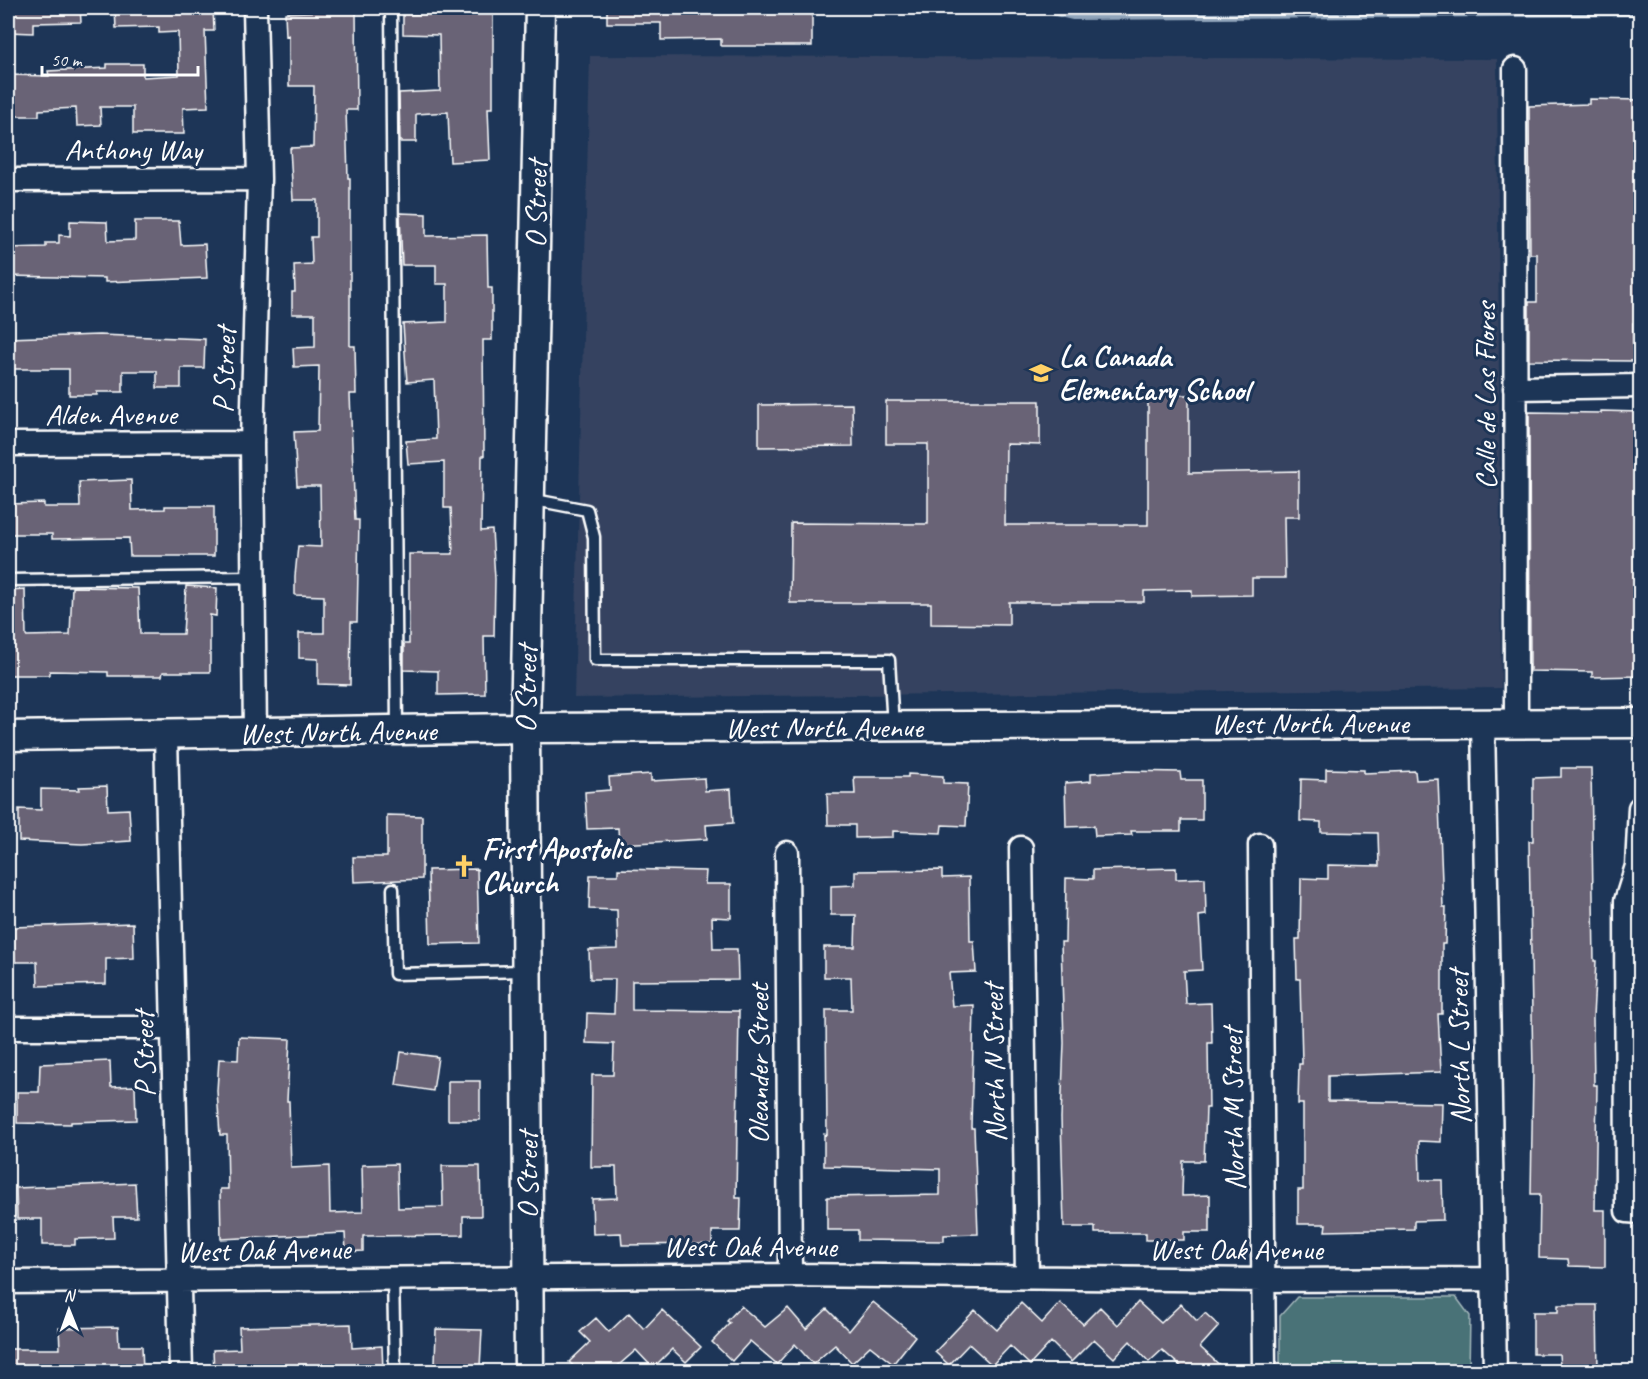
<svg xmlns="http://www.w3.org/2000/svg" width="1648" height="1379" font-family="Caveat,sans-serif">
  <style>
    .built { fill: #344360 }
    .green { fill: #497277; stroke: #a4b8bb; stroke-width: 1.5 }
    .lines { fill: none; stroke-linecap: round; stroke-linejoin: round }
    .stream { stroke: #91a5bb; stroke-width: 6 }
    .building { fill: #696476; stroke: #fff; stroke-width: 1.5 }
    .service-casing { stroke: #fff; stroke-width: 15 }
    .minor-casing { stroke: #fff; stroke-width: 27 }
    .tertiary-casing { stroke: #fff; stroke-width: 33 }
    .service { stroke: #1d3557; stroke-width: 10 }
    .minor { stroke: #1d3557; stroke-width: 22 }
    .tertiary { stroke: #1d3557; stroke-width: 28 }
    .labels { text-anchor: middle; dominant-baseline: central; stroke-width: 6; stroke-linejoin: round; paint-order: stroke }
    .street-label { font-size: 30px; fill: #fff; stroke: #1d3557 }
    .poi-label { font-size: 30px; font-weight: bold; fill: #fff; stroke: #1d3557; text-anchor: start }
  </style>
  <rect width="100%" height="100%" fill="#1d3557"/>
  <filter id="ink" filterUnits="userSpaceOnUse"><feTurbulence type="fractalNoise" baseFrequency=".0167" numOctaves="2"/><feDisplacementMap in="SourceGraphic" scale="12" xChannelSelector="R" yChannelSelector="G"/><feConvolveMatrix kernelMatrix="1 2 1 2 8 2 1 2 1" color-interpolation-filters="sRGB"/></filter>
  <g filter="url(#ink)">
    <path class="built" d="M590 56 1497 59 1501 688 574 698Z"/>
    <path class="green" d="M1297 1297H1456L1470 1316 1469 1371H1280V1316Z"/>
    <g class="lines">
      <path class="stream" d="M1034 8 1073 17 1640 13"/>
    </g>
    <path class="building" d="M8 8H80L81 22 33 23V33L8 32Z
      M115 8H213L214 31H205L208 107 183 108 184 134H133V107H100L101 125 77 126 76 108 39 110V116H8V75L49 76 48 71 107 68V64H143V77L179 75 178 32 159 33V27L116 28Z
      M446 8H493V108H488L490 160 450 162 448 112 416 114V142H400L399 93 440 91 439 35 403 34V14L447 13Z
      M607 8H812V46H721V39L661 40V23H607Z
      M356 10 357 110H346L348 178H350V346H355L356 394H350L355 520H359L357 622H351L350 685 318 684V659L299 658V633H324V596L295 595V576L298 546 321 547 320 486H297L294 432 318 431 319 366 294 367 293 348 315 347V314H292V292H295L294 265 312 264 311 237H317V200H293L290 148 313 147 314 86H289V35L286 36 285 13Z
      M1589 99 1641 100V322L1633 323V361L1529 360V302H1537V254H1530L1529 106 1589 104Z
      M400 213 426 214V236L487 235 488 288H492V340H483L484 456H482L481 531 492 530 495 579 494 636H484L485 694 438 695V671L404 670V644H409V554H453L451 508H444V462L408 464 406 441 436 439 434 380 407 382 403 324 447 322V284H436V265H402Z
      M70 221 107 222 108 241 135 240V221H179L181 245 205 244 207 278 105 282V278L8 276V248L46 247V243H59V235L70 236Z
      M99 335 205 339 204 368H181V388H157V371H123V392H97V395H69V369H8V338Z
      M1148 395H1189V473L1299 471V517H1284L1285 578H1252V595L1192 596V590L1144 591V602H1009V625L931 624V603H790L791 523 928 524V444H886V401H1040V445L1006 444 1005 525H1148Z
      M852 404 853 446 759 447V405Z
      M1601 411 1640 412 1641 676 1592 677V672L1530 671 1529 412 1601 413Z
      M131 480 132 510 165 509V506H214V556H130L129 538 52 539V534H8V504L44 503V507H80L79 482Z
      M186 586 217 588 216 616 210 615V672H163L162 676H108V672L50 671V675H8V590L25 589 26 636 70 635 72 587 138 588 140 634H183Z
      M1561 768H1591L1594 961H1596L1593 1017 1594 1085H1597L1595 1210H1605V1267L1569 1266 1568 1259 1539 1258 1540 1194H1531L1533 1071 1529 841H1533V778L1561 777Z
      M1326 769 1364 770V773L1415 771 1416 780 1438 779 1443 907H1446L1445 944H1442V1014H1438L1441 1072 1328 1076V1101L1442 1103 1441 1142 1419 1141 1420 1180H1442L1443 1220 1414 1221V1229L1325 1231 1326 1224H1298V1190H1303V1104H1298L1299 1064H1302L1300 979H1297L1296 939H1300L1301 878 1328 879V865L1379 866 1378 833 1321 832V822L1300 821 1301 779 1326 780Z
      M1126 771 1180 772 1181 780H1202V820H1181V831H1131L1132 835 1095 836 1094 826 1066 827 1065 783 1091 781V773Z
      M651 774V781L704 778 705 791 731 789 733 823 706 825 707 839 619 844 618 828 587 829 585 792 610 790 609 777Z
      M908 774 943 776V783L968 784 966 826 942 825 941 833 893 831V837L855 838V825H828L827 794H855L854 777H908Z
      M107 786 108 810 129 809 131 841 82 844 19 841V809L41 810V789L80 790 79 787Z
      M387 815 422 816V879L354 882 353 857H387Z
      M1176 868V879L1205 878 1206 915 1199 916 1202 970 1184 971 1186 1004 1211 1003 1212 1043H1208L1209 1108H1206L1204 1161H1183L1182 1196 1210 1195V1232H1184V1240H1146V1233H1095V1227H1064L1061 1118 1064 1043 1061 942H1065L1066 878 1093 879V870Z
      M477 869 479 943 430 944 428 870Z
      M618 869 706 871 705 884H731V918L712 917 713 949H737L738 980 632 981V1010L739 1011 736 1198H741L740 1231H712V1244L622 1245 621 1233 593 1234 592 1199 617 1198 616 1167H591L592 1075H613L614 1044 586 1043 587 1013 614 1014 615 979H590L589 950 618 949 617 910 589 909 590 875H618Z
      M942 870V878L969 877 970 941H974L976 972 949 973 952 1006 974 1005 971 1128H974L978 1234 944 1235V1241L858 1240V1230H827V1197L940 1195V1169L824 1166V1134L827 1135 826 1010H852L851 977H824V947H855L856 915H831V886L855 885V871Z
      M133 923 134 958 106 959V984L38 986 37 962H15L13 927Z
      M239 1037 290 1039 287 1101H289L291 1168 329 1166 330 1213 363 1212 362 1165 397 1164 398 1208 443 1207 442 1166H480L481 1216H463V1235L363 1236V1251L346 1252 345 1233 221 1239 220 1189H228L227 1135H220L217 1091 219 1059 238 1060Z
      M401 1052 438 1057 433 1091 396 1085Z
      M110 1061 111 1087 135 1086 136 1120 71 1122V1124L17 1123V1092H39L40 1064Z
      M448 1081H480V1120H448Z
      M135 1183 137 1217H113L114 1238 75 1239V1245H42V1219H17L16 1188Z
      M873 1302 915 1336 893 1364 870 1346 852 1363 835 1345 813 1364 795 1344 777 1364 750 1341 732 1361 712 1342 730 1323 727 1321 741 1306 765 1327 788 1308 806 1329 827 1309 849 1331Z
      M1138 1302 1161 1323 1181 1304 1197 1321 1205 1313 1219 1326 1200 1347 1226 1371H1186L1162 1350 1149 1362 1130 1341 1114 1358 1094 1339 1071 1362 1051 1342 1030 1365 1010 1346 992 1365 969 1344 949 1365 935 1352 975 1310 997 1330 1021 1303 1042 1323 1060 1303 1083 1324 1100 1307 1118 1325Z
      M1558 1305H1597L1598 1371H1564L1563 1366H1560L1559 1354H1533V1312H1558Z
      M662 1310 701 1347 686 1362 672 1349 653 1368 636 1350 612 1371H579L569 1362 590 1342 580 1332 596 1318 609 1332 629 1313 644 1329Z
      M351 1324 352 1348 382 1346 383 1371H214L213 1350 240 1349 239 1327Z
      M118 1327 119 1346H142L143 1371H8V1349H60L59 1328Z
      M436 1329 482 1330 480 1367 435 1365Z"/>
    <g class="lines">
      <g class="service-casing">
        <path id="service" d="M391 8 397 730
          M530 499 587 510 594 537 595 660H889L893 727
          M8 580 253 577
          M393 889 395 974 526 971
          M393 1278 395 1372"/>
      </g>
      <g class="minor-casing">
        <path id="minor" d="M1515 69 1516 722
          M8 180 259 179
          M1515 388 1640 386
          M8 444 252 443
          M1483 722 1495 1372
          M255 735 252 443 259 179 255 8
          M166 736 181 1372
          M1640 808 1637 866 1626 901 1627 1211 1640 1212
          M1260 845 1264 1372
          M1021 848 1027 1277
          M787 853 790 1275
          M8 1028H173
          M8 1282 790 1275 1264 1280 1493 1279"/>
      </g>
      <g class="tertiary-casing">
        <path id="tertiary" d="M8 736 525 728 1640 723
          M529 1372 525 728 540 8"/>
      </g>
      <use href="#service" class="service"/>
      <use href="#minor" class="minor"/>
      <use href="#tertiary" class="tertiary"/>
    </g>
  </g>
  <defs>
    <g id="school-bare" transform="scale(1.8)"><path d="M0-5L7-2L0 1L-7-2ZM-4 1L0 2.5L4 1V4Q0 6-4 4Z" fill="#ffd166" stroke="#1d3557" stroke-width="2.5" paint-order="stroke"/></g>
    <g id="church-bare" transform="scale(1.8)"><path d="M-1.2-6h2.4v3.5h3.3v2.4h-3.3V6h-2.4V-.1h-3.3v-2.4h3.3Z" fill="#ffd166" stroke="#1d3557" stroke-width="2.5" paint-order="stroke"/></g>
  </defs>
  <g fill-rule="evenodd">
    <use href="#school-bare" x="1041" y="373"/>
    <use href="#church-bare" x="464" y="866"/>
  </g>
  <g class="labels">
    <g class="street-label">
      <text x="133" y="149">Anthony Way</text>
      <text transform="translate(536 204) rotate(-89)">O Street</text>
      <text transform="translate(224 370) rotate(-88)">P Street</text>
      <text transform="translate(1485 396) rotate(-90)">Calle de Las Flores</text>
      <text x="111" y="414">Alden Avenue</text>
      <text transform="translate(526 689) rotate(-89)">O Street</text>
      <text x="1310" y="723">West North Avenue</text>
      <text x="824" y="727">West North Avenue</text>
      <text transform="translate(338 732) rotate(-1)">West North Avenue</text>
      <text transform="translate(1459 1047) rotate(-91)">North L Street</text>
      <text transform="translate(144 1054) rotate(-91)">P Street</text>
      <text transform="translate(994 1063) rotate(-91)">North N Street</text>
      <text transform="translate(758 1064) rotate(-90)">Oleander Street</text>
      <text transform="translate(1233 1109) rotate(-91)">North M Street</text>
      <text transform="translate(527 1175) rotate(-90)">O Street</text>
      <text x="750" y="1246">West Oak Avenue</text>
      <text x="1236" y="1249">West Oak Avenue</text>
      <text transform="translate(264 1250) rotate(-1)">West Oak Avenue</text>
    </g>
    <g class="poi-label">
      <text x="1059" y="356">La Canada<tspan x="1059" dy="34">Elementary School</tspan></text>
      <text x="482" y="849">First Apostolic<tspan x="482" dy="34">Church</tspan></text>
    </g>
  </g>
  <rect width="1648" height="1379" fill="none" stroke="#1d3557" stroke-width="30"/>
  <rect x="15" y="15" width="1618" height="1349" fill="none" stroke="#fff" stroke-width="2" filter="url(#ink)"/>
  <g transform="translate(69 1310) rotate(359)" stroke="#1d3557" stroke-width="4.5" paint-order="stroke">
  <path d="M0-4.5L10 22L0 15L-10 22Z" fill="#ffffff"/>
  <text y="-9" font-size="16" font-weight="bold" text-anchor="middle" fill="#ffffff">N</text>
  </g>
  <path d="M42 66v9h156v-9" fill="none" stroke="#ffffff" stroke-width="3"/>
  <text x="51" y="66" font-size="18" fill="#ffffff" stroke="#1d3557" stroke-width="4.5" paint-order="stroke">50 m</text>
</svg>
